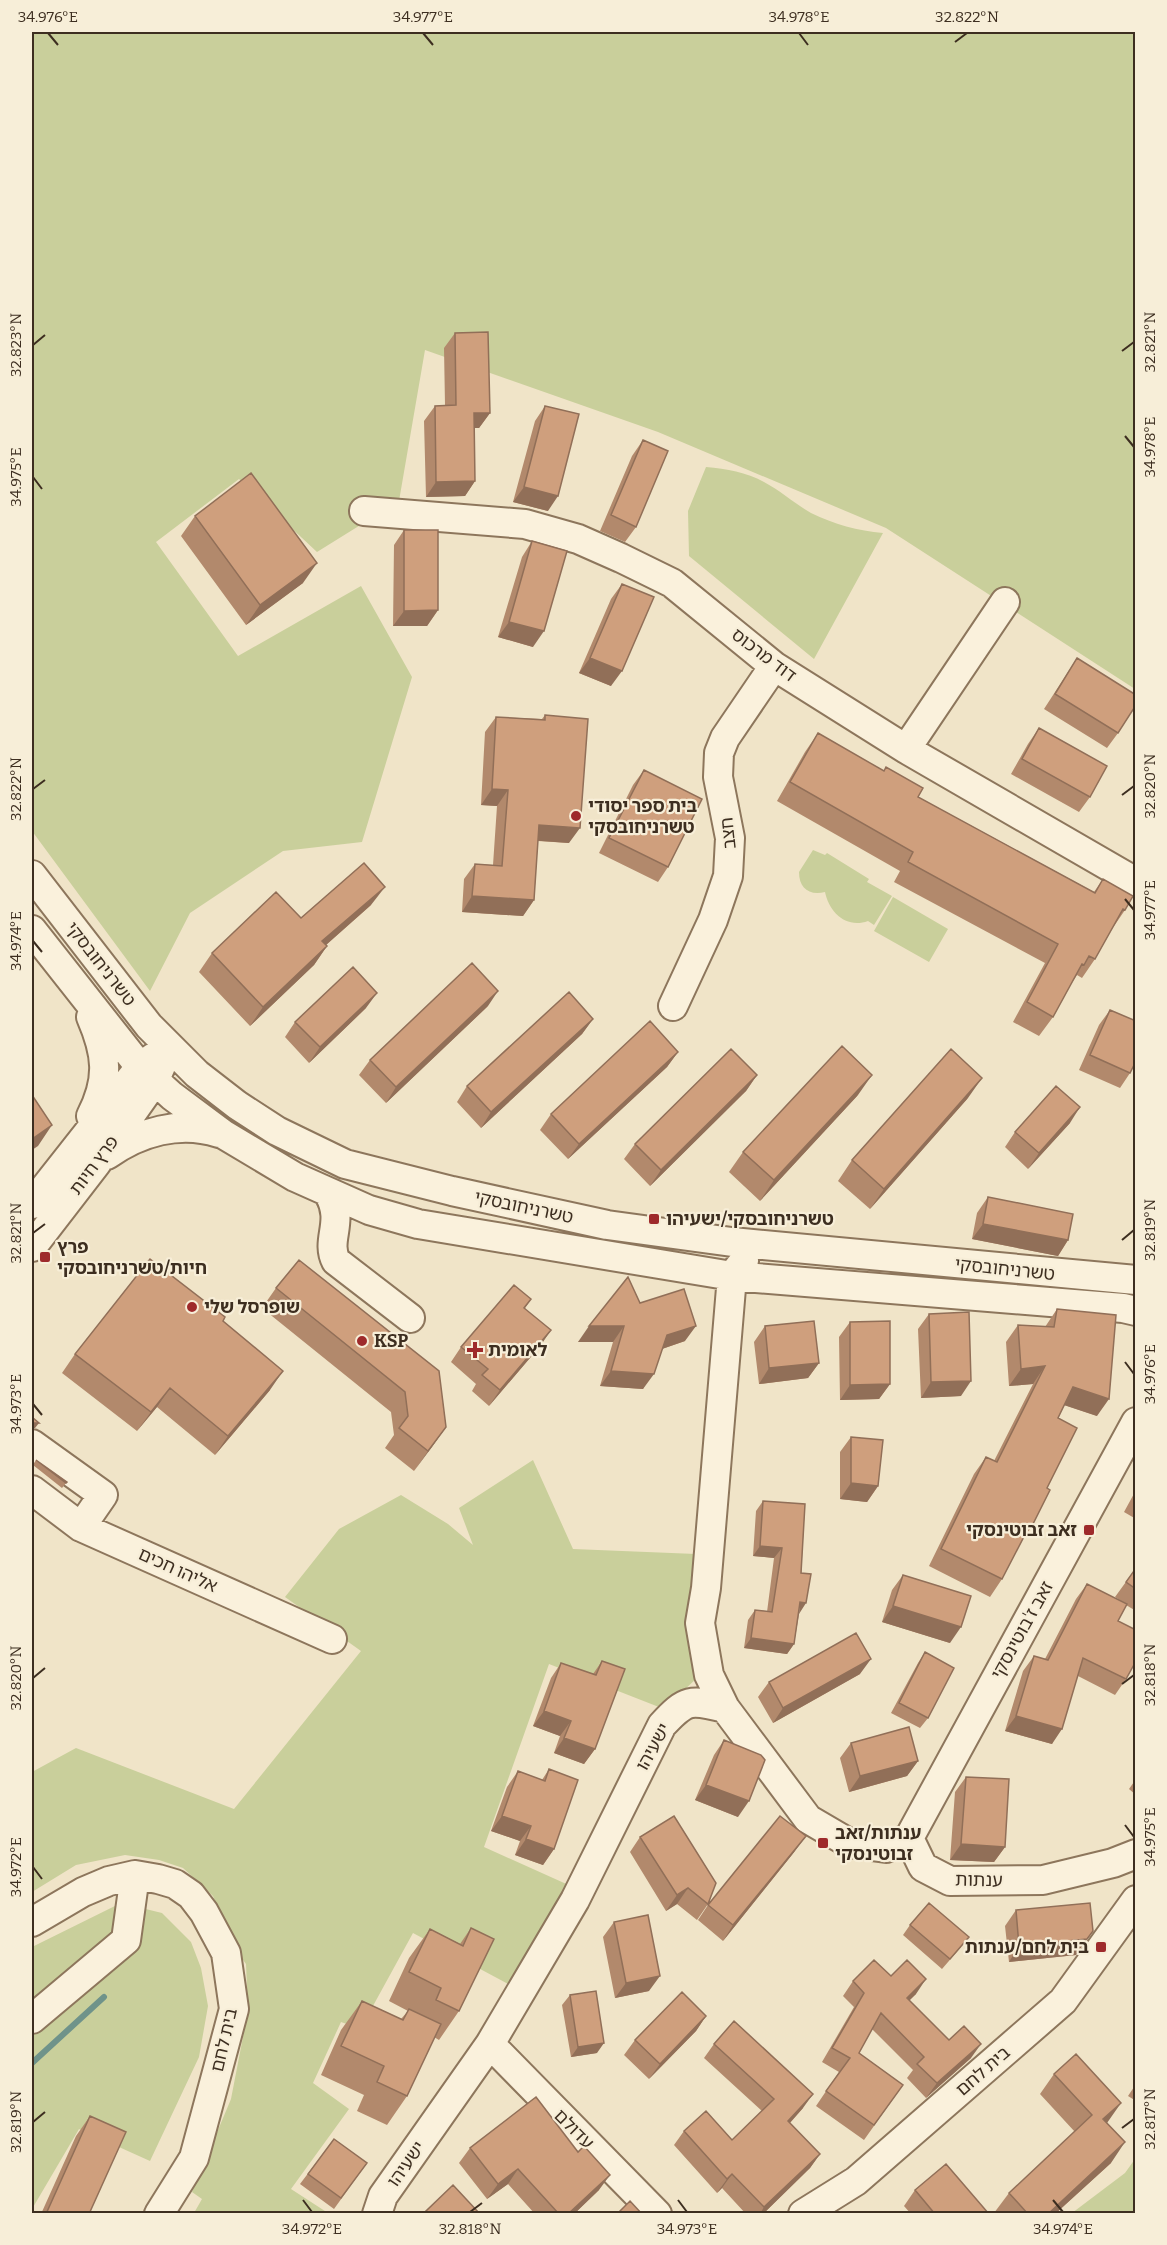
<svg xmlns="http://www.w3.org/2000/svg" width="1167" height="2245" font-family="Bitter,'Noto Sans Hebrew',serif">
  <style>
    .green { fill: #c9cf9b }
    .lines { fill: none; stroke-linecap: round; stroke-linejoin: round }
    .stream { stroke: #6f938a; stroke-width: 6 }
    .minor-casing { stroke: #8d765c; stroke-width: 32 }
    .minor { stroke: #faf1dc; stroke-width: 28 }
    .wall { fill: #b2896c }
    .shaded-wall { fill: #916f58 }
    .building { fill: #cf9f7d; stroke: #916f58; stroke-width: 1.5 }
    .ticks { fill: none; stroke: #3d2e20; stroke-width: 2 }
    .poi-dot { fill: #9e2a2b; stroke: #f7eed8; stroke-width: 2 }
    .labels { text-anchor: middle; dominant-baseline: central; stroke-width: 4.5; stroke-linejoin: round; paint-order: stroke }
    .street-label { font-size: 18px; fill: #3d2e20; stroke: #f7eed8 }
    .poi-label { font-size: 18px; font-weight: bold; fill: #3d2e20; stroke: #f7eed8; text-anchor: start }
    .neatline { fill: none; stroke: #3d2e20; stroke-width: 2 }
    .ticks-label { font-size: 15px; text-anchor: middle; fill: #3d2e20 }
  </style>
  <rect width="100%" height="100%" fill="#f0e4c8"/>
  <path class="green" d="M32 32H1135V689L886 528 658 432 425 350 399 501 317 552 239 479 156 542 238 656 361 586 412 677 362 842 283 851 190 913 150 991 32 831Z
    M706 467C727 469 746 472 764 482 781 491 795 504 811 513 834 524 858 531 883 533L814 659 689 556 688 511Z
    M813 850 825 855 827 853 869 879 867 882 892 896 874 925 868 921C846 929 829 912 825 892 809 896 799 888 799 872Z
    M893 897 948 929 929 962 874 931Z
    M533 1460 573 1549 696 1554 698 1677 664 1709 549 1664 484 1847 573 1887 512 1986 413 1933 368 2015 358 2028 341 2022 313 2083 349 2109 291 2189 328 2213H194L202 2199 192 2192 231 2099 248 2011 246 1964 236 1950 213 1896 183 1868 159 1860 125 1855 76 1865 32 1892V1772L76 1748 234 1809 361 1651 285 1597 339 1529 401 1495 448 1524 473 1545 459 1508Z
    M121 1903 162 1913 191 1942 201 1968 208 2006 199 2057 150 2161 79 2129 32 2209V1947Z
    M1135 2159V2213H1072L1125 2173Z"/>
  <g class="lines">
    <path class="stream" d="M32 2063 104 1997"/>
    <g class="minor-casing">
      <path id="minor" d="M364 511 525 524 578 539 621 558 672 583 774 666 906 749 1136 882
        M906 749 1005 602
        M32 875 149 1026 197 1074 237 1105 277 1131 345 1164 452 1191 607 1225 732 1242 1136 1280
        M32 930 140 1067 172 1096 223 1134 295 1177 369 1210 418 1224 732 1276 1123 1308 1136 1311
        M673 1006 713 920 728 876 730 838 718 777 719 753 725 738 774 666
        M91 1017C107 1054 110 1079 91 1116
        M107 1155C139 1132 180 1120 219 1133
        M329 1194C345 1223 325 1239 336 1261L410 1318
        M32 1204 140 1067 154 1057
        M32 1247 96 1164 154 1082 161 1066
        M744 1261 732 1276 706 1588 700 1623 709 1675 725 1708 808 1819 849 1843 886 1848 909 1838
        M32 1444 103 1495 81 1527
        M32 1490 81 1527 332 1639
        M909 1838 1136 1422
        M909 1838 923 1867 950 1881 1043 1880 1113 1863 1136 1854
        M32 1922 83 1892 109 1881 135 1875 158 1879 175 1884 191 1895 204 1912 226 1953 234 2009 194 2158 159 2214
        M32 2019 126 1940 135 1875
        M490 2044 657 2214
        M377 2214 383 2196 490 2044 575 1900 662 1725C686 1699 690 1699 725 1708
        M803 2214 856 2181 1063 2001 1136 1900"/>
    </g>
    <use href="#minor" class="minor"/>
  </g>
  <path class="wall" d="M455 333 490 413 479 428H474L475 481 465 496 426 497 424 421 435 406 445 405 444 348Z
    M545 406 548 511 513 502 535 421Z
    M643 440 636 527 625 542 600 531 632 456Z
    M195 516 303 583 246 625 181 536Z
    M404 530 438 610 427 626H393L394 545Z
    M532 541 533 647 498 637 522 557Z
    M622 584 611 686 579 673 611 599Z
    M1077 658 1118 733 1107 748 1044 709Z
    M545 715 569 843 538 841 534 900 523 916 462 912 464 879 475 864 493 865 497 806 481 805 485 732 496 717 542 719Z
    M1039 728 1090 797 1079 812 1011 774 1028 744Z
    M818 733 918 797 1094 892 1103 879 1125 910 1112 929 1095 959 1082 978 1077 975 1071 984 1053 1017 1039 1036 1013 1022 1045 963 894 882 900 871 777 801 805 752Z
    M644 770 668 867 658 882 599 853 633 785Z
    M371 905 326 945 327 946 314 965 250 1026 199 972 212 953 301 918Z
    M488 1006 386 1103 359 1075 370 1060Z
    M366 1008 309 1063 285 1037 295 1022Z
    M1110 1010 1130 1073 1120 1088 1079 1070 1099 1025Z
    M593 1019 582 1034 481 1128 457 1102 467 1086Z
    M678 1052 667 1067 568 1159 540 1130 551 1114Z
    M757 1075 746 1091 650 1186 624 1159 635 1144Z
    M858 1095 760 1201 729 1172 743 1152Z
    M968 1098 870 1209 838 1181 852 1160Z
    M1070 1123 1028 1169 1005 1147 1015 1132Z
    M988 1197 1068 1240 1058 1256 972 1239 977 1213Z
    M299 1260 446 1427 414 1471 385 1448 394 1435 391 1412 262 1308 276 1288Z
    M531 1299 525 1308 541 1345 489 1406 472 1391 476 1384 451 1362 461 1347Z
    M640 1303 685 1341 662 1349 643 1389 600 1386 613 1342H578Z
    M1057 1309 1097 1416 1064 1405 1058 1418 1047 1488 1031 1528 1021 1541 1002 1579 990 1597 929 1566 974 1474 986 1457 994 1461 1033 1384 1009 1386 1006 1342 1018 1325 1045 1327Z
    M929 1314 961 1396 921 1398 918 1329Z
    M223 1321 270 1390 215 1455 157 1407 137 1431 62 1373 75 1354Z
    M850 1322 890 1384 879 1399 840 1400 839 1337Z
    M765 1326 819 1363 808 1378 759 1384 754 1342Z
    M851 1437 878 1486 867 1502 840 1499V1452Z
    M36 1460 67 1482 62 1488 33 1465Z
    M1136 1490V1519L1124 1512Z
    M763 1501 805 1504 799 1614 794 1644 787 1654 744 1648 748 1620 755 1610 767 1612 774 1558 753 1556 756 1511Z
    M1136 1568V1611L1126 1605 1118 1621 1126 1679 1115 1695 1078 1676 1052 1744 1005 1731 1023 1671 1034 1656 1045 1659 1076 1599 1087 1584 1124 1603 1115 1597Z
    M903 1575 950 1643 882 1622 892 1590Z
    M925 1652 928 1718 920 1728 891 1713 918 1663Z
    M602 1661 595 1749 584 1764 554 1753 560 1736 533 1726 551 1678 561 1663 593 1674Z
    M860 1674 773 1723 758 1697 769 1682Z
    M724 1740 738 1817 695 1800 714 1755Z
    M851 1743 918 1761 907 1776 849 1792 840 1758Z
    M549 1769 554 1849 543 1865 515 1855 520 1841 491 1831 507 1787 518 1771 542 1780Z
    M966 1777 1005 1847 994 1862 950 1860 955 1792Z
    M1136 1779V1795L1129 1789Z
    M640 1837 708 1904 697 1920 677 1904 666 1911 630 1852Z
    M795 1851 723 1941 698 1920 708 1905Z
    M1016 1910 1076 1955 1009 1962 1005 1926Z
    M614 1922 649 1991 615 1998 603 1937Z
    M910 1925 961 1947 942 1969 903 1935Z
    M471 1928 459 2011 439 2040 434 2037 407 2096 387 2125 357 2111 364 2095 321 2075 341 2030 362 2001 401 2019 408 2011 389 2001 409 1958 430 1929 460 1944Z
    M891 1976 916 1994 909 2000 949 2040 971 2058 926 2098 907 2078 913 2070 872 2029 859 2053 903 2085 864 2140 816 2106 839 2072 822 2062 854 2007 843 1996 853 1981Z
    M570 1995 597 2053 571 2057 562 2005Z
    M706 2016 696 2031 649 2079 624 2055 635 2040Z
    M714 2044 803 2108 790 2123 820 2154 810 2168 763 2214H746L722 2188 717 2193 674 2145 684 2131 732 2140 762 2111 704 2058Z
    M1054 2074 1107 2123 1111 2163 1055 2214H995L994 2213 1009 2193 1075 2132 1040 2094Z
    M1136 2084V2101L1128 2096Z
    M90 2116 89 2214H41L76 2136Z
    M334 2139 367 2163 334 2209 300 2184Z
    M470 2148 578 2152 599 2190 574 2214H535L508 2184 487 2199 459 2163Z
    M915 2190 989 2214H911L904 2206Z"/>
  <path class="shaded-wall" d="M474 413H490L479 428H463Z
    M475 481 465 496 426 497 436 482Z
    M524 487 558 496 548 511 513 502Z
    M317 563 303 583 246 625 260 605Z
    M438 610 427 626H393L404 611Z
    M509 622 544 631 533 647 498 637Z
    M590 658 622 671 611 686 579 673Z
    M492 789 508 790 497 806 481 805Z
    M539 825 580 828 569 843 528 840Z
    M385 887 371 905 309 960 322 941Z
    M472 896 534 900 523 916 462 912Z
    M327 946 314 965 250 1026 263 1007Z
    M498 991 488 1006 386 1103 396 1087Z
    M377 993 366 1008 309 1063 320 1047Z
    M593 1019 582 1034 481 1128 491 1112Z
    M678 1052 667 1067 568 1159 579 1144Z
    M757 1075 746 1091 650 1186 661 1170Z
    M872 1075 858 1095 760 1201 774 1180Z
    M982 1078 968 1098 870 1209 884 1189Z
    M1080 1107 1070 1123 1028 1169 1039 1153Z
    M52 1125 38 1146 32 1150V1139Z
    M983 1224 1068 1240 1058 1256 972 1239Z
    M589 1326H624L613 1342H578Z
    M696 1326 685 1341 656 1351 667 1335Z
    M551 1330 541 1345 489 1406 500 1390Z
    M819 1363 808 1378 759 1384 769 1368Z
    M1045 1366 1033 1384 1009 1386 1021 1369Z
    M283 1371 270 1390 215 1455 228 1436Z
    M611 1371 654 1374 643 1389 600 1386Z
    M971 1381 961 1396 921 1398 931 1382Z
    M890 1384 879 1399 840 1400 850 1385Z
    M1073 1387 1109 1399 1097 1416 1061 1404Z
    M170 1388 157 1407 137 1431 151 1412Z
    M32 1423H39L35 1428H32Z
    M446 1427 432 1447 414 1471 428 1451Z
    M851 1483 878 1486 867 1502 840 1499Z
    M760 1546 782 1548 774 1558 753 1556Z
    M800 1602 806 1603 799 1614Z
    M893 1606 961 1627 950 1643 882 1622Z
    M751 1638 794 1644 787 1654 744 1648Z
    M871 1659 860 1674 773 1723 783 1708Z
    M544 1711 571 1721 560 1736 533 1726Z
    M1016 1716 1062 1729 1052 1744 1005 1731Z
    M564 1738 595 1749 584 1764 554 1753Z
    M918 1761 907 1776 849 1792 860 1776Z
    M706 1785 749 1801 738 1817 695 1800Z
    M502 1816 531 1826 520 1841 491 1831Z
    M806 1836 795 1851 723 1941 733 1925Z
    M526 1839 554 1849 543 1865 515 1855Z
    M961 1844 1005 1847 994 1862 950 1860Z
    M688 1888 677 1904 666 1911 677 1895Z
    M1093 1931 1076 1955 1009 1962 1019 1946Z
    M660 1976 649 1991 615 1998 626 1983Z
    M926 1979 916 1994 897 2013 907 1998Z
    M706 2016 696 2031 649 2079 660 2064Z
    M604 2043 597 2053 571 2057 578 2047Z
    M981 2044 971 2058 926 2098 937 2083Z
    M813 2094 803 2108 778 2136 788 2121Z
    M1121 2103 1107 2123 1103 2119Z
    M1125 2142 1111 2163 1055 2214H1048Z
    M820 2154 810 2168 763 2214H760L764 2207Z
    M518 2169 508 2184 487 2199 498 2184Z
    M732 2174 722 2188 717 2193 727 2179Z
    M610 2175 599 2190 574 2214H568Z"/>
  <path class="building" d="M488 332 490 413H474L475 481 436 482 435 406 456 405 455 333Z
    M545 406 579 414 558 496 524 487Z
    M643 440 668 451 636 527 611 515Z
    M251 473 317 563 260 605 195 516Z
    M404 530H438V610L404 611Z
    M532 541 567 551 544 631 509 622Z
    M622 584 654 597 622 671 590 658Z
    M1077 658 1136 695V705L1118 733 1055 694Z
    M545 715 588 719 580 828 539 825 534 900 472 896 475 864 502 866 508 790 492 789 496 717 545 720Z
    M1039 728 1107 766 1090 797 1022 759Z
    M818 733 884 771 886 767 923 788 918 797 1095 893 1103 879 1133 896 1125 910 1123 909 1095 959 1089 956 1084 965 1082 964 1053 1017 1027 1002 1058 944 908 862 913 852 790 782Z
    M644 770 702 799 668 867 609 838Z
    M364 863 385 887 322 941 327 946 263 1007 212 953 276 892 301 918Z
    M472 963 498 991 396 1087 370 1060Z
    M353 967 377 993 320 1047 295 1022Z
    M569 992 593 1019 491 1112 467 1086Z
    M1110 1010 1136 1021V1061L1130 1073 1090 1055Z
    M650 1021 678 1052 579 1144 551 1114Z
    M842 1046 872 1075 774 1180 743 1152Z
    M731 1049 757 1075 661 1170 635 1144Z
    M951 1049 982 1078 884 1189 852 1160Z
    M1056 1086 1080 1107 1039 1153 1015 1132Z
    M32 1095 52 1125 32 1139Z
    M988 1197 1073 1214 1068 1240 983 1224Z
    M150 1259 225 1317 223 1321 283 1371 228 1436 170 1388 151 1412 75 1354Z
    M299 1260 439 1371 446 1427 428 1451 399 1428 408 1416 405 1392 276 1288Z
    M628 1277 640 1303 684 1289 696 1326 667 1335 654 1374 611 1371 624 1326H589Z
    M514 1285 531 1299 524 1308 551 1330 500 1390 482 1375 488 1369 461 1347Z
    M1057 1309 1116 1315 1109 1399 1073 1387 1058 1418 1077 1428 1047 1488 1050 1490 1031 1528 1029 1527 1002 1579 941 1549 986 1457 997 1462 1045 1366 1021 1369 1018 1325 1054 1327Z
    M969 1312 971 1381 931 1382 929 1314Z
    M814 1321 819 1363 769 1368 765 1326Z
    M890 1321V1384L850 1385V1322Z
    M32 1417 39 1423H32Z
    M851 1437 883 1440 878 1486 851 1483Z
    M36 1460 67 1482 66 1483Z
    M763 1501 805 1504 801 1573 811 1574 806 1603 800 1602 794 1644 751 1638 755 1610 772 1612 782 1548 760 1546Z
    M1136 1568V1589L1126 1582Z
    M903 1575 971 1596 961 1627 893 1606Z
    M1087 1584 1127 1604 1118 1621 1136 1630V1661L1126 1679 1083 1658 1062 1729 1016 1716 1034 1656 1048 1660Z
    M856 1633 871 1659 783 1708 769 1682Z
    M925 1652 954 1668 928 1718 899 1703Z
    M602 1661 625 1669 595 1749 564 1738 571 1721 544 1711 561 1663 596 1675Z
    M909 1727 918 1761 860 1776 851 1743Z
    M724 1740 761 1755 765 1760 749 1801 706 1785Z
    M549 1769 578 1780 554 1849 526 1839 531 1826 502 1816 518 1771 545 1781Z
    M966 1777 1009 1779 1005 1847 961 1844Z
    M674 1816 716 1883 708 1904 688 1888 677 1895 640 1837Z
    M780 1816 806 1836 733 1925 708 1905Z
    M929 1903 969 1937 950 1959 910 1925Z
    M1090 1903 1093 1931 1087 1939 1019 1946 1016 1910Z
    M648 1915 660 1976 626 1983 614 1922Z
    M471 1928 494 1939 459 2011 436 2000 441 1988 409 1972 430 1929 463 1946Z
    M874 1960 891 1976 907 1960 926 1979 907 1998 949 2040 964 2026 981 2044 937 2083 917 2064 924 2057 881 2013 859 2053 903 2085 874 2125 826 2091 850 2058 832 2048 864 1993 853 1981Z
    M596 1991 604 2043 578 2047 570 1995Z
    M682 1992 706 2016 660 2064 635 2040Z
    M362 2001 403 2020 409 2009 441 2024 407 2096 377 2082 384 2066 341 2046Z
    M734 2021 813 2094 788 2121 820 2154 764 2207 732 2174 727 2179 684 2131 706 2111 732 2140 774 2099 714 2044Z
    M1076 2054 1121 2103 1103 2119 1125 2142 1048 2214H1028L1009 2193 1092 2115 1054 2074Z
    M536 2097 578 2152 584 2146 610 2175 568 2214H559L518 2169 498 2184 470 2148Z
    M90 2116 126 2132 89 2214H46Z
    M334 2139 367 2163 341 2198 308 2174Z
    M946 2164 989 2214H935L915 2190Z
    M453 2185 480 2214H426L425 2212Z
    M630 2201 642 2214H617Z"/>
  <path class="ticks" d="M48 33 58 45M423 33 433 45M799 33 808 45M955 42 967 33M33 345 45 335M1122 351 1134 342M1125 436 1134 447M33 477 42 489M33 789 45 780M1122 795 1134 786M1125 899 1134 910M33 941 42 952M33 1233 45 1224M1122 1240 1134 1230M1125 1362 1134 1374M33 1404 42 1415M33 1678 45 1668M1122 1684 1134 1675M1125 1825 1134 1837M33 1867 42 1879M33 2122 45 2112M1122 2128 1134 2119M303 2200 312 2212M678 2200 687 2212M1053 2200 1063 2212M470 2212 482 2203"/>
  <g class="poi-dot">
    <circle cx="576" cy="816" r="6"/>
    <rect x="648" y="1213" width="12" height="12" rx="3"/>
    <rect x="39" y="1251" width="12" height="12" rx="3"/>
    <circle cx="192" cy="1307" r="6"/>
    <circle cx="362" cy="1341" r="6"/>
    <path d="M472 1341h6v6h6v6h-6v6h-6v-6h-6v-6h6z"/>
    <rect x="1083" y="1524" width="12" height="12" rx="3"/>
    <rect x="817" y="1837" width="12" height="12" rx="3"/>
    <rect x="1095" y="1941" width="12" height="12" rx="3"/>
  </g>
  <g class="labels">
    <g class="street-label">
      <text transform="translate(764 655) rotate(37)">דוד מרכוס</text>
      <text transform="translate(728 833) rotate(-96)">חצב</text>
      <text transform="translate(101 964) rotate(52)">טשרניחובסקי</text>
      <text transform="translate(94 1165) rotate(-53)">פרץ חיות</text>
      <text transform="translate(524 1207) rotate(12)">טשרניחובסקי</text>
      <text transform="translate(1005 1269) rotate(6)">טשרניחובסקי</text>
      <text transform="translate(178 1570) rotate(24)">אליהו חכים</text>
      <text transform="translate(1022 1630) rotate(-61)">זאב ז'בוטינסקי</text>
      <text transform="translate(653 1747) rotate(-61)">ישעיהו</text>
      <text transform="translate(979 1880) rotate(1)">ענתות</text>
      <text transform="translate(224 2040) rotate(-77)">בית לחם</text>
      <text transform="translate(983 2071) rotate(-41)">בית לחם</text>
      <text transform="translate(574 2129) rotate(45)">עדולם</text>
      <text transform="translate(406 2164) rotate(-55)">ישעיהו</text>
    </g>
    <g class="poi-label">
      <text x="588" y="806">בית ספר יסודי<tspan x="588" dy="21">טשרניחובסקי</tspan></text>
      <text x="666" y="1219">טשרניחובסקי/ישעיהו</text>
      <text x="57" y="1247">פרץ<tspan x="57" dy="21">חיות/טשרניחובסקי</tspan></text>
      <text x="204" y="1307">שופרסל שלי</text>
      <text x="374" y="1341">KSP</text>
      <text x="488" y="1350">לאומית</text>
      <text x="1077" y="1530" text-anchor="end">זאב זבוטינסקי</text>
      <text x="835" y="1833">ענתות/זאב<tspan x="835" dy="21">זבוטינסקי</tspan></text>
      <text x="1089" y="1947" text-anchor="end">בית לחם/ענתות</text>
    </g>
  </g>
  <rect width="1167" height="2245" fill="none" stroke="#f7eed8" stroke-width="66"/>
  <rect x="33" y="33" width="1101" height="2179" class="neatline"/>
  <g class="ticks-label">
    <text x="48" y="22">34.976°E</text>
    <text x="423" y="22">34.977°E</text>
    <text x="799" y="22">34.978°E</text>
    <text x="967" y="22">32.822°N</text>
    <text transform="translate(1150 342) rotate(-90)" y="5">32.821°N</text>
    <text transform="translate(16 345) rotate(-90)" y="5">32.823°N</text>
    <text transform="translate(1150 447) rotate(-90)" y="5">34.978°E</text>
    <text transform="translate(16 477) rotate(-90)" y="5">34.975°E</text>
    <text transform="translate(1150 786) rotate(-90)" y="5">32.820°N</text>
    <text transform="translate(16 789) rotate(-90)" y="5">32.822°N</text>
    <text transform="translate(1150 910) rotate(-90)" y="5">34.977°E</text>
    <text transform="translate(16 941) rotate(-90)" y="5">34.974°E</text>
    <text transform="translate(1150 1230) rotate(-90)" y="5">32.819°N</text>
    <text transform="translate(16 1233) rotate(-90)" y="5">32.821°N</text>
    <text transform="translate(1150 1374) rotate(-90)" y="5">34.976°E</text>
    <text transform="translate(16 1404) rotate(-90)" y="5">34.973°E</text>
    <text transform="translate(1150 1675) rotate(-90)" y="5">32.818°N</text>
    <text transform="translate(16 1678) rotate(-90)" y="5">32.820°N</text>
    <text transform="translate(1150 1837) rotate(-90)" y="5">34.975°E</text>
    <text transform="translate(16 1867) rotate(-90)" y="5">34.972°E</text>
    <text transform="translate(1150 2119) rotate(-90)" y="5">32.817°N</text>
    <text transform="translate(16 2122) rotate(-90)" y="5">32.819°N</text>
    <text x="312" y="2234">34.972°E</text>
    <text x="470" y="2234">32.818°N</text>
    <text x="687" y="2234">34.973°E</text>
    <text x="1063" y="2234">34.974°E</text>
  </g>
</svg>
